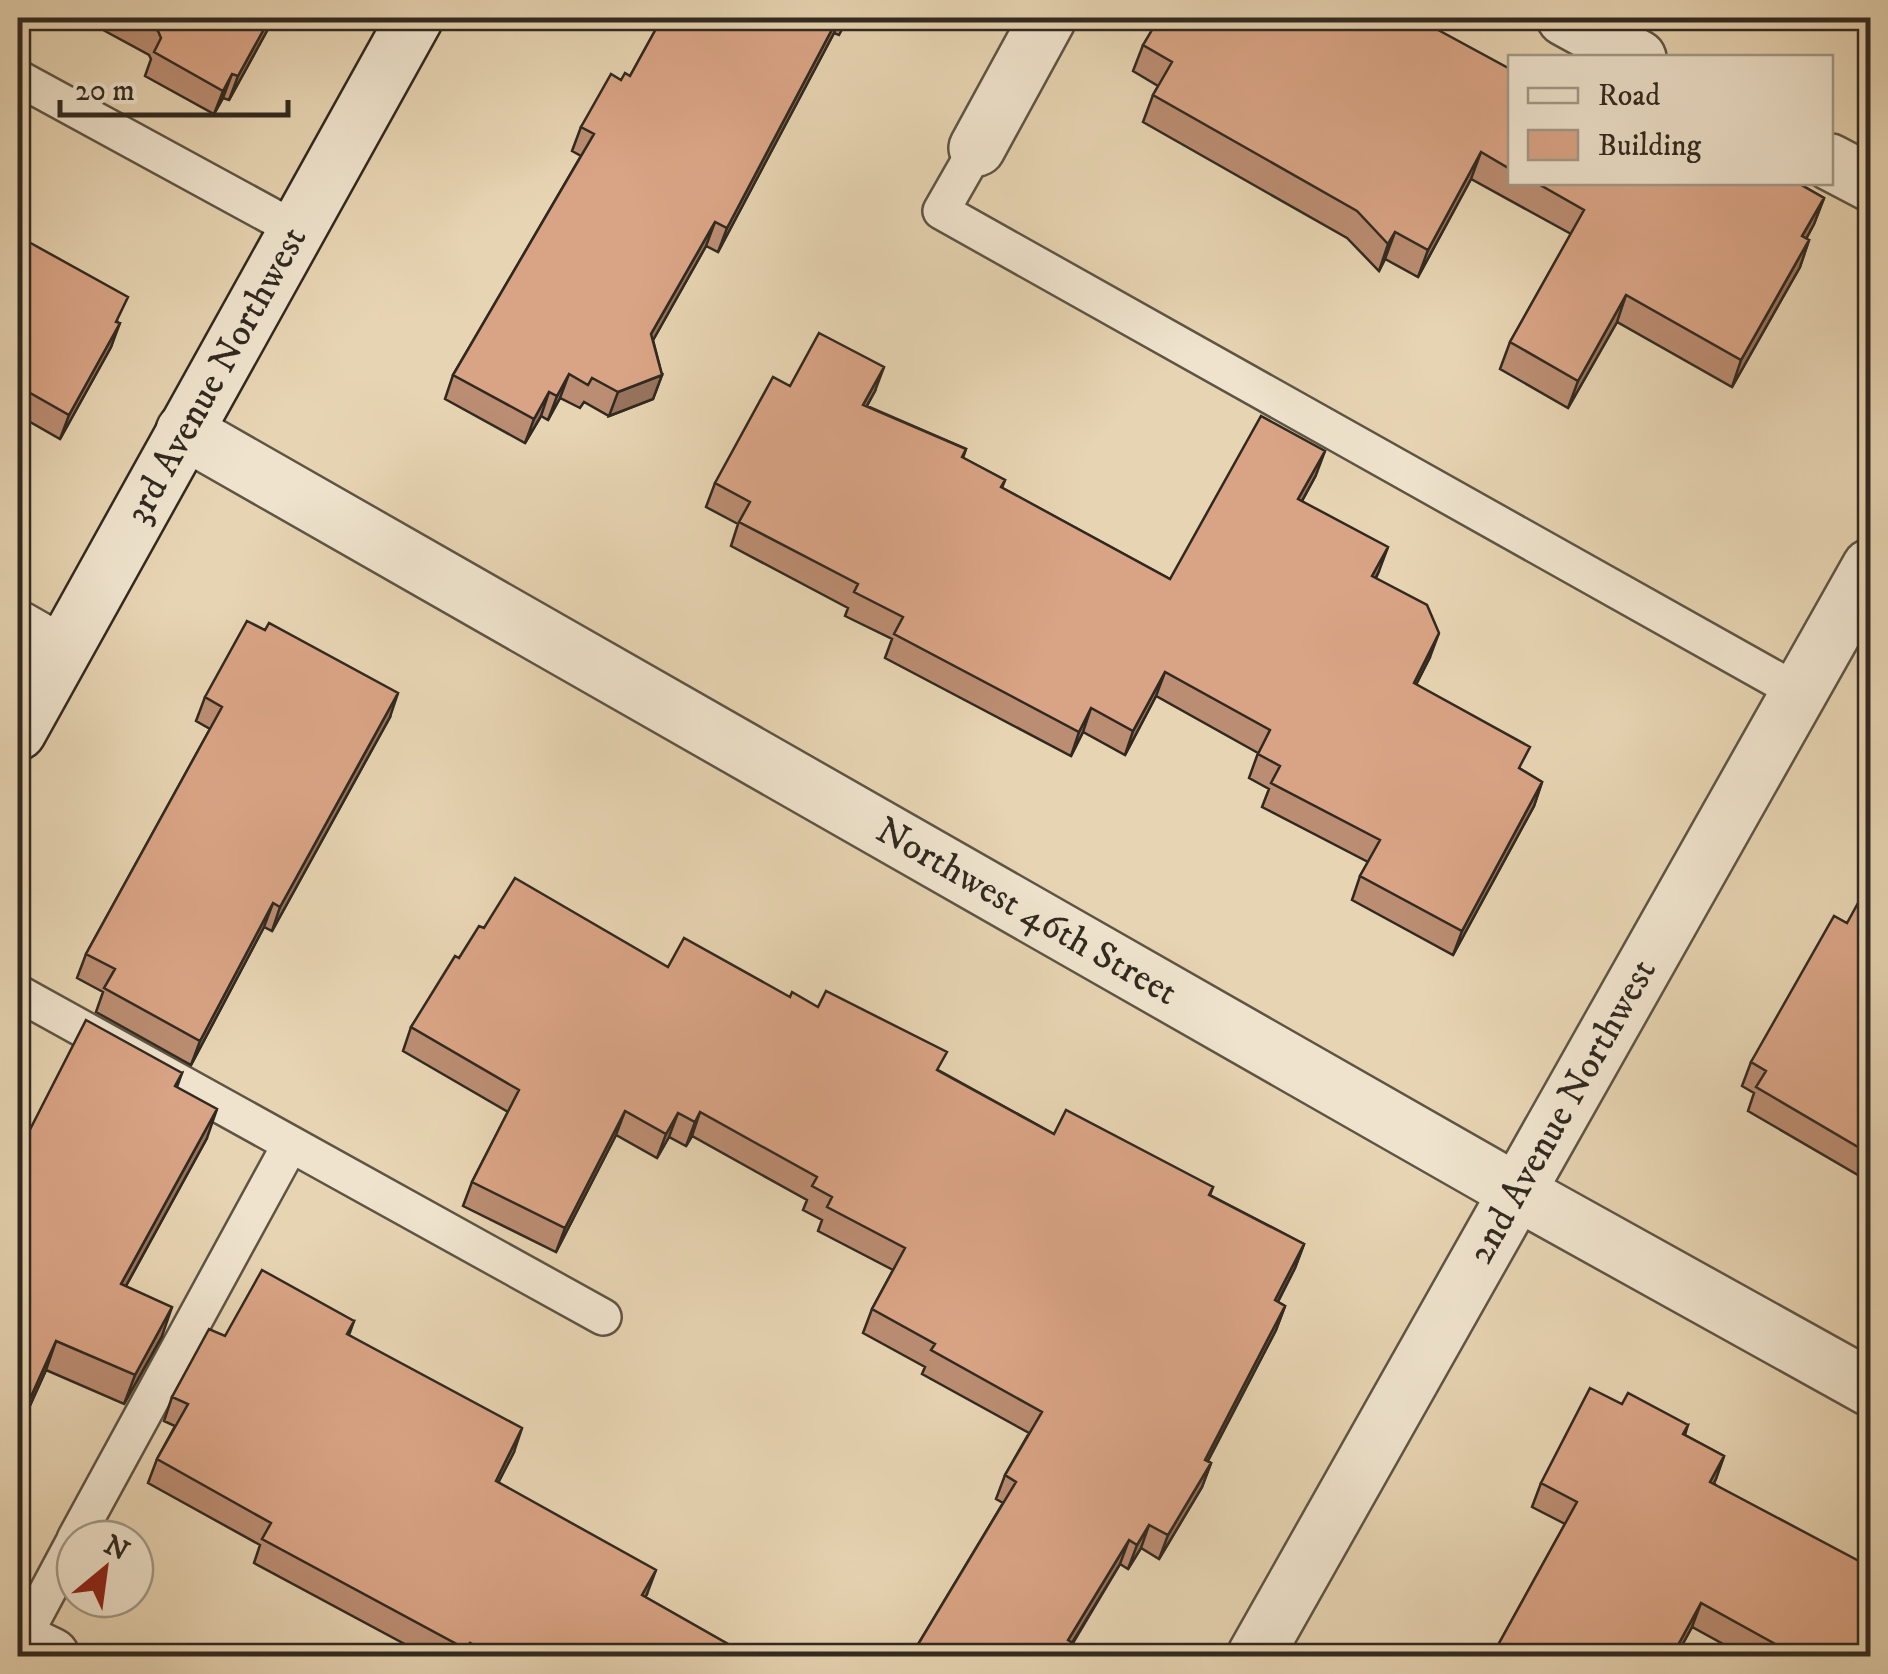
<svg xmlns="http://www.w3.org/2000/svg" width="1888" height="1674" font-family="'IM FELL DW Pica',serif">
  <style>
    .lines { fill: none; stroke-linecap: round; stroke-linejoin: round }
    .lane-casing { stroke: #5e5444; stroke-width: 40 }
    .street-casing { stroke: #5e5444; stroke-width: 60 }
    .secondary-casing { stroke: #312920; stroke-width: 60 }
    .lane { stroke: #efe3cd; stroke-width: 35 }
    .street { stroke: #efe3cd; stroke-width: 55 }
    .secondary { stroke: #efe3cd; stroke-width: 55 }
    .wall { fill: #bb8d72; stroke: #312920; stroke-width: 2.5 }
    .shaded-wall { fill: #98735d; stroke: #312920; stroke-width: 2.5 }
    .building { fill: #d9a485; stroke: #312920; stroke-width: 2.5 }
    .labels { text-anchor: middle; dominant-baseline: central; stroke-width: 9; stroke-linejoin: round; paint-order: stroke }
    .street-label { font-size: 38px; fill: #312920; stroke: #efe3cd }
  </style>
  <rect width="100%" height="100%" fill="#e7d4b2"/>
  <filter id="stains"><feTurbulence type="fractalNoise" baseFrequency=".002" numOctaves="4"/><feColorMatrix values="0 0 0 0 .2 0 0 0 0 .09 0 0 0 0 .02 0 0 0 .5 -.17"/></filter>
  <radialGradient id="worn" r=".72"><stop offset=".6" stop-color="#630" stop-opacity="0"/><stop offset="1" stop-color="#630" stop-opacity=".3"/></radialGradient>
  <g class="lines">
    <g class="lane-casing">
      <path id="lane" d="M18 78 295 229
        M977 148 941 211 1800 693
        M18 993 603 1317
        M75 1539 290 1145
        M21 1641 75 1540"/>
    </g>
    <g class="street-casing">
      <g id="street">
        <path d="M1565 18 1638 58"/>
        <path d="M977 148 1048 18"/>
        <path d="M1830 162 1870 183"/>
        <path id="s1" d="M184 431 1517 1192 1870 1388"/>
        <path d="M18 629 60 653"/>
        <path d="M18 1640 51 1656"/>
        <path id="s2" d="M1255 1656 1870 567"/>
      </g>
    </g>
    <g class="secondary-casing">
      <g id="secondary">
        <path id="s3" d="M18 732 415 18"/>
      </g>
    </g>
    <use href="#lane" class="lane"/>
    <use href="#street" class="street"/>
    <use href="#secondary" class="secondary"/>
  </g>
  <path class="wall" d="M81 18H274L229 100 223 98 214 114 145 76 151 59 149 55Z
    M662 18H848L839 35 834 33 718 252 706 246 653 340 662 375 653 399 609 416 584 402 580 408 560 398 548 420 541 416 525 443 445 399 453 375 581 156 572 151 581 127 621 80 630 76Z
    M1143 45 1510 69V182H1796L1824 198 1814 224 1806 239 1809 240 1800 267 1732 387 1617 322 1568 408 1500 369 1510 342 1571 234 1471 179 1418 277 1385 259 1379 271 1347 238 1143 122 1153 95 1158 86 1133 71Z
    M18 236 119 323 111 347 60 439 18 415Z
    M790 386 875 391 867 406 966 449 963 458 1005 480 1002 488 1170 579 1316 475 1302 501 1379 571 1376 578 1430 657 1416 684 1522 770 1542 782 1534 806 1453 955 1352 900 1360 876 1368 862 1262 807 1269 789 1249 778 1258 753 1156 696 1125 755 1083 732 1071 756 885 658 892 639 845 616 848 608 731 546 738 524 706 507 715 483Z
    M205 697 390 717 272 931 264 927 191 1065 96 1012 103 992 77 978 86 954 210 729 196 721Z
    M1870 892V1182L1748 1111 1754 1093 1742 1086 1751 1062Z
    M484 928 668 967 790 997 940 1071 1054 1134 1213 1187 1210 1195 1304 1244 1295 1268 1278 1302 1285 1306 1276 1330 1208 1461 1211 1463 1202 1487 1159 1559 1141 1548 1128 1569 1120 1564 1073 1643 911 1656 1003 1503 996 1499 1005 1475 1029 1433 922 1374 925 1367 863 1333 872 1309 893 1270 818 1231 822 1220 803 1210 807 1200 692 1136 686 1146 669 1137 657 1158 616 1135 556 1252 463 1206 472 1182 508 1112 403 1051 411 1027 459 958Z
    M182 1073 177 1087 207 1138 126 1286 162 1336 124 1404 46 1370 18 1432V1153Z
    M354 1321 349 1335 514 1452 498 1482 647 1594 645 1597 749 1656H427L254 1563 260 1545 148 1483 157 1459 175 1426 164 1421 172 1397 225 1336Z
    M1688 1425 1685 1435 1724 1456 1714 1483 1870 1656H1745L1692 1627 1676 1656H1492L1565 1524 1532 1507 1541 1483Z"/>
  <path class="shaded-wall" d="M270 18H274L229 100 238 76Z
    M838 18H840L834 33 718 252 727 228Z
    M232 74 223 98 214 114 223 91Z
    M1481 152 1471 179 1418 277 1428 250Z
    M1824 198 1814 224 1793 263 1802 236Z
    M715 222 706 246 643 358 651 334Z
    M1395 232 1385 259 1379 271 1388 244Z
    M1809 240 1800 267 1732 387 1741 360Z
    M1626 295 1617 322 1568 408 1578 381Z
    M120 323 111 347 60 439 69 415Z
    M884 367 875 391 854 428 863 405Z
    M569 374 560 398 548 420 557 396Z
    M662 375 653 399 609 416 618 392Z
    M549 392 541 416 525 443 534 419Z
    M1325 451 1316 475 1290 523 1298 499Z
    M1388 547 1379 571 1364 600 1372 576Z
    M1439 633 1430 657 1405 707 1414 683Z
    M1165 672 1156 696 1125 755 1133 731Z
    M398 693 390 717 272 931 280 907Z
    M1091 708 1083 732 1071 756 1079 732Z
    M1542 782 1534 806 1453 955 1462 931Z
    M273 903 264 927 191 1065 200 1041Z
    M217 1109 207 1138 111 1313 121 1284Z
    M625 1111 616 1135 556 1252 565 1228Z
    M700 1112 692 1136 686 1146 695 1122Z
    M678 1113 669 1137 657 1158 666 1134Z
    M1304 1244 1295 1268 1266 1324 1275 1300Z
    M1285 1306 1276 1330 1196 1483 1205 1460Z
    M172 1307 162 1336 124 1404 135 1375Z
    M56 1341 46 1370 18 1432 20 1421Z
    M522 1428 514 1452 487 1505 496 1481Z
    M1724 1456 1716 1479 1702 1506 1710 1482Z
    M1211 1463 1202 1487 1159 1559 1168 1535Z
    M1149 1525 1141 1548 1128 1569 1137 1545Z
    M1129 1540 1120 1564 1064 1656 1068 1640Z
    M656 1570 647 1594 633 1619 642 1595Z
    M1701 1603 1692 1627 1676 1656H1672Z"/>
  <path class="building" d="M132 18H270L238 76 232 74 223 91 154 52 161 38 158 31Z
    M662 18H838L727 228 715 222 651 334 662 375 618 392 592 378 588 385 569 374 557 396 549 392 534 419 453 375 594 134 581 127 611 74 621 80 625 73 630 76Z
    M1159 18H1416L1510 69V169L1481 152 1428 250 1395 232 1388 244 1357 211 1153 95 1172 62 1143 45Z
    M1535 182H1796L1824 198 1802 236 1809 240 1741 360 1626 295 1578 381 1510 342 1584 210Z
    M18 236 128 297 116 322 120 323 69 415 18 386Z
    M819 333 884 367 863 405 966 449 962 457 1005 480 1001 487 1170 579 1261 416 1325 451 1298 499 1388 547 1372 576 1427 605 1439 633 1414 683 1530 747 1519 768 1542 782 1462 931 1360 876 1380 840 1271 783 1280 766 1258 754 1270 730 1165 672 1133 731 1091 708 1079 732 894 634 903 617 854 592 858 584 739 522 750 502 715 483 773 377 790 386Z
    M247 621 265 630 269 623 398 693 280 907 273 903 200 1041 104 988 115 969 86 954 222 707 205 697Z
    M515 878 668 967 684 938 790 997 792 992 818 1007 826 991 947 1052 937 1070 1054 1134 1066 1110 1213 1187 1209 1195 1304 1244 1275 1300 1285 1306 1205 1460 1211 1463 1168 1535 1149 1525 1137 1545 1129 1540 1068 1640 1094 1656H911L1016 1482 1005 1475 1042 1412 931 1350 935 1344 872 1309 905 1248 827 1207 832 1197 812 1186 817 1177 700 1112 695 1122 678 1113 666 1134 625 1111 565 1228 472 1182 519 1090 411 1027 455 956 459 958 479 926 484 928Z
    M1870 892V1154L1756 1087 1766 1071 1751 1062 1834 916 1847 923 1863 894 1868 897Z
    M86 1020 182 1073 175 1086 217 1109 121 1284 172 1307 135 1375 56 1341 20 1421 18 1420V1153Z
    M262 1270 354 1321 347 1334 522 1428 496 1481 656 1570 642 1595 749 1656H494L470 1643 466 1649 262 1539 271 1523 157 1459 188 1404 172 1397 209 1329 225 1336Z
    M1590 1388 1622 1404 1628 1393 1688 1425 1683 1434 1724 1456 1710 1482 1861 1562 1863 1558 1870 1563V1656H1797L1701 1603 1672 1656H1492L1577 1502 1541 1483Z"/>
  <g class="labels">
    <g class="street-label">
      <text stroke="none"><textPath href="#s3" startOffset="408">3rd Avenue Northwest</textPath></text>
      <text stroke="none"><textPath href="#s1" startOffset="970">Northwest 46th Street</textPath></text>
      <text stroke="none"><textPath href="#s2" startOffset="625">2nd Avenue Northwest</textPath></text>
    </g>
  </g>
  <rect width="1888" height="1674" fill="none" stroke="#e7d4b2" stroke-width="60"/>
  <rect x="20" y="20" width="1848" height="1634" fill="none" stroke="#312920" stroke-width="5"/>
  <rect x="30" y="30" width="1828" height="1614" fill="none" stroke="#312920" stroke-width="2.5"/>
  <rect x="1508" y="55" width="325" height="130" fill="#efe3cd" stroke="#a39988" stroke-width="2.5"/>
  <rect x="1528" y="88" width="50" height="15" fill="#efe3cd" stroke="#a39988" stroke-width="2.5"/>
  <text x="1598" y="105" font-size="30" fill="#312920">Road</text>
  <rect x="1528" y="130" width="50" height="30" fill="#d9a485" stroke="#a39988" stroke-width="2.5"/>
  <text x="1598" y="155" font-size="30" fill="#312920">Building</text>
  <g transform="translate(105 1569) rotate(29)"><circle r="48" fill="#efe3cd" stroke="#a39988" stroke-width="2.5"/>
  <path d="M0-8L18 38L0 25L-18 38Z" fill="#8f2418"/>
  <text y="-15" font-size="28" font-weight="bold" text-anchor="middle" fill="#312920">N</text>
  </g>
  <path d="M60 100v15h228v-15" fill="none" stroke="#312920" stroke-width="5"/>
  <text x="75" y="100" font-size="30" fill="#312920" stroke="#efe3cd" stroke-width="8" paint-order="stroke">20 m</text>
  <rect width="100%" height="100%" filter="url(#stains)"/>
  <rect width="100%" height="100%" fill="url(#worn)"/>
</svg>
